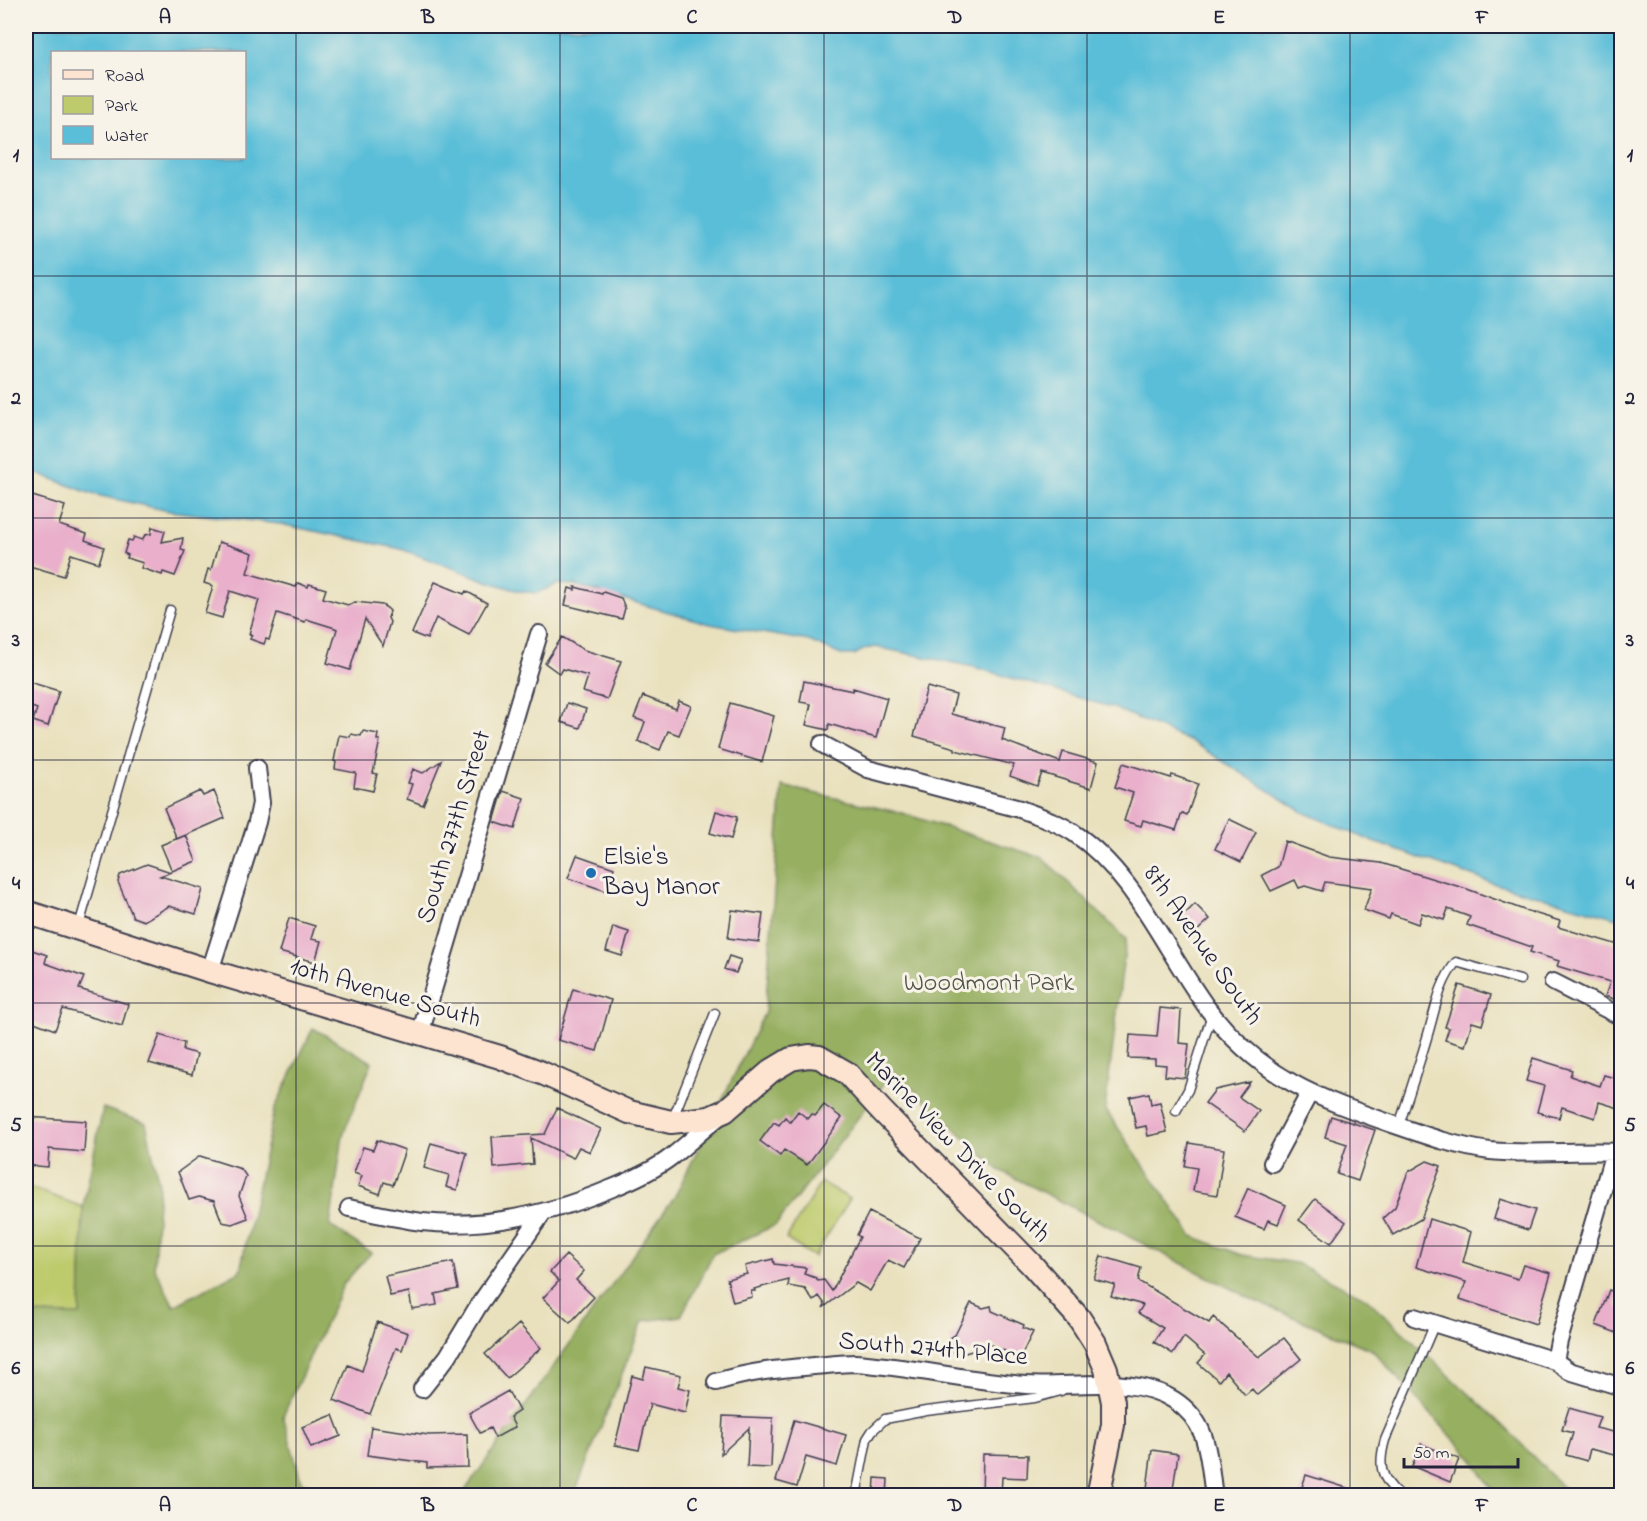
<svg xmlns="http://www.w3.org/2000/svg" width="1647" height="1521" font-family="'Indie Flower',sans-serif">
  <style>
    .green { fill: #becb6d; stroke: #707654; stroke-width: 1.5 }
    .forest { fill: #96af60; stroke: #5c684e; stroke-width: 1.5 }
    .water { fill: #5abed8; stroke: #3e708a; stroke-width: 1.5; fill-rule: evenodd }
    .building { fill: #e9afcb }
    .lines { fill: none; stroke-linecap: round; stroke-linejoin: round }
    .lane-casing { stroke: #403f4f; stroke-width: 11 }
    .street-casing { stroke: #403f4f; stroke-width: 20 }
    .secondary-casing { stroke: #403f4f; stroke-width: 26 }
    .lane { stroke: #fff; stroke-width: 8 }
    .street { stroke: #fff; stroke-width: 16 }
    .secondary { stroke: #fde4d1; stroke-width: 22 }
    .grid { fill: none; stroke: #22223b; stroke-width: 1.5; stroke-opacity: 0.55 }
    .poi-dot { fill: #1f6fb2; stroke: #f7f3e8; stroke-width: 2 }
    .labels { text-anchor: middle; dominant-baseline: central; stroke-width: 6; stroke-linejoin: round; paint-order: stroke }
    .street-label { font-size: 26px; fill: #22223b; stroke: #f7f3e8 }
    .poi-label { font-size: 26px; fill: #22223b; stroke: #f7f3e8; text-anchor: start }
    .park-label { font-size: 26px; fill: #51554a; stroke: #f7f3e8 }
    .neatline { fill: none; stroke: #22223b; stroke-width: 2 }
    .grid-label { font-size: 20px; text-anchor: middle; font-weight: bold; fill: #22223b }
  </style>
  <rect width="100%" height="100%" fill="#f7f3e8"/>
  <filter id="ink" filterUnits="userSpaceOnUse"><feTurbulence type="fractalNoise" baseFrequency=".0167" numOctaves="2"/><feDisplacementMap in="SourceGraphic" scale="12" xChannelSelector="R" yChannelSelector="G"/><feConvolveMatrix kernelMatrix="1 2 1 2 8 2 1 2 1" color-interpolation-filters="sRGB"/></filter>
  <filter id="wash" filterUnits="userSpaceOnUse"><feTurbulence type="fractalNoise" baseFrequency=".008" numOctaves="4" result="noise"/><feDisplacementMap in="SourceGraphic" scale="24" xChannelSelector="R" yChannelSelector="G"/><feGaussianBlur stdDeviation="1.35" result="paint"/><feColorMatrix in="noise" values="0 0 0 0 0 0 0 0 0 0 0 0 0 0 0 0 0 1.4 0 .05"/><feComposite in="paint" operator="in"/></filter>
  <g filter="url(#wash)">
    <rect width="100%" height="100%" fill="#e9e1be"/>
    <path class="green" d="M821 1182 850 1199 814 1257 786 1239Z
      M26 1186 83 1207 80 1316 26 1314Z
      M302 1483 356 1495H305Z"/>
    <path class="forest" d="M782 786 902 813 1043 858 1126 939 1105 1109 1192 1236 1242 1255 1296 1263 1365 1297 1506 1428 1570 1495H1496L1473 1460 1372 1350 1255 1301 999 1170 894 1071 776 1225 713 1254 681 1316 643 1321 574 1495 461 1496 675 1196 765 1012Z
      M313 1028 372 1062 343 1135 330 1226 371 1253 344 1283 283 1416 305 1495H26V1314L80 1315 83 1207 103 1108 146 1123 159 1184 154 1267 174 1306 240 1271 274 1110Z"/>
    <path class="water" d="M26 26H1621V919L1495 884 1374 842 1303 812 1194 743 1114 708 974 667 876 647 865 649 854 655H841L809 641 710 624 575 585 557 584 537 593 519 591 490 582 401 549 280 524 169 511 92 494 26 469ZM52 52H244V158H52Z"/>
    <g id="blocks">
      <path class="building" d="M26 494 65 506 59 525 87 534 85 540 104 547 99 563 71 554 64 576 26 565Z
        M152 527 165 531 162 542 183 538 181 550 185 551 175 576 163 572 162 575 141 568 143 563 127 558 128 555 124 553 128 540 132 541 134 537 142 540 145 535 151 534Z
        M219 542 253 553 247 573 296 587 298 583 308 587 309 584 326 589 323 598 348 605 355 602 382 605 387 608 390 611 388 618 390 622 383 646 365 619 350 670 327 663 337 629 335 628 306 619 305 622 277 613 269 640 266 639 264 644 250 639 252 635 249 634 259 600 230 591 222 618 205 613 213 586 204 583 208 569 211 570Z
        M435 582 464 594 466 591 487 603 469 635 436 618 427 639 412 633Z
        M575 587 602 594 603 592 621 598 625 608 622 619 565 605 569 588 575 590Z
        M562 637 584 650 621 661 607 699 583 692 588 676 563 669 560 674 545 663Z
        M26 681 59 691 48 726 33 721 37 709 26 705Z
        M804 681 853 691V688L887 698 876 738 829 724 828 730 806 725 811 704 800 702Z
        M927 687 956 695 951 714 1005 728 1002 740 1060 762 1063 752 1098 762 1091 788 1042 773 1037 786 1010 776 1014 765 955 750V748L914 736Z
        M643 696 676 709 679 701 691 706 679 735 668 731 660 750 638 741 645 722 634 718Z
        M567 703 586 709 580 728 561 722Z
        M730 703 774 716 762 762 718 749Z
        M363 731 378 734 377 740H380L373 773 377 774 373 791 354 787 356 773 335 769 336 762 334 761 339 735 350 737 351 734 361 736Z
        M441 761 423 805 407 799 412 784 408 783 413 769 423 773Z
        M1123 763 1171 778 1172 775 1198 784 1187 815 1182 813 1176 830 1143 820 1141 826 1124 821 1133 793 1115 787Z
        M200 791 203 796 214 791 225 818 177 839 164 808Z
        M503 791 524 798 515 829 494 822Z
        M716 811 737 817 731 839 710 833Z
        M1229 819 1256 832 1241 862 1215 849Z
        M186 835 196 861 172 871 161 845Z
        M1285 841 1329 857 1381 863 1467 889 1524 910 1560 921 1558 927 1622 946V1002L1605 996 1610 982 1557 966 1559 961 1530 952 1532 947 1467 925 1470 917 1448 909 1444 920 1422 913 1418 924 1391 914 1389 919 1364 910 1372 888 1325 882 1322 891 1305 886 1299 888 1295 880 1271 891 1262 875 1278 867Z
        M577 855 614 868 606 891 568 878Z
        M147 864 171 872 160 876 203 889 196 914 169 906 144 921 133 917 118 882 120 875Z
        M1195 904 1210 919 1196 932 1182 917Z
        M732 910 763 914 759 942 728 938Z
        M289 918 315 926 311 939 321 941 315 962 279 952Z
        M613 927 629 932 622 956 606 951Z
        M26 948 47 955 45 963 84 977 79 989 128 1004 122 1026 63 1009 55 1030 26 1019Z
        M729 956 741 960 736 973 724 969Z
        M1459 985 1491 995 1482 1025 1472 1022 1465 1046 1445 1040 1449 1028 1445 1027Z
        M573 989 611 1000 597 1051 558 1040Z
        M1160 1008 1181 1010 1179 1043 1189 1044 1185 1078 1165 1076 1166 1065 1155 1064V1059L1128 1058 1130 1035 1157 1037Z
        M160 1035 184 1043 183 1050 197 1054 192 1075 149 1063Z
        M1533 1058 1572 1070 1570 1076 1600 1086 1604 1075 1622 1080V1109L1599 1102 1595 1118 1562 1107 1559 1118 1537 1112 1544 1086 1526 1081Z
        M1250 1082 1239 1097 1259 1111 1245 1131 1205 1103 1215 1090Z
        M1149 1093 1151 1104 1160 1102 1167 1132 1148 1136 1146 1126 1136 1128 1130 1097Z
        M824 1105 842 1118 807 1165 784 1150 780 1156 760 1141 774 1122 779 1125 785 1117 790 1122 798 1111 808 1119 812 1114 815 1116Z
        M557 1108 601 1129 590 1152 579 1147 573 1158 531 1138 533 1164 494 1168 492 1137 545 1134Z
        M1331 1116 1375 1130 1358 1181 1337 1174 1347 1144 1325 1137Z
        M26 1117 86 1121 84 1152 49 1149 48 1167 26 1165Z
        M377 1140 405 1150 393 1185 384 1182 380 1194 358 1186 362 1176 354 1173 363 1147 373 1150Z
        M431 1143 467 1153 457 1190 446 1187 449 1175 424 1168Z
        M1189 1143 1224 1149 1217 1195 1193 1191 1197 1168 1185 1166Z
        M200 1156 241 1169 246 1176 239 1196 248 1218 232 1224 222 1222 214 1201 199 1197 189 1200 178 1172Z
        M1427 1161 1441 1166 1421 1219 1393 1235 1383 1218 1395 1207 1408 1172Z
        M1248 1188 1286 1205 1278 1224 1268 1220 1264 1229 1235 1217Z
        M1315 1199 1346 1222 1331 1243 1299 1220Z
        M1500 1199 1535 1210 1528 1230 1494 1219Z
        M869 1212 920 1238 904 1268 888 1260 870 1291 856 1283 823 1308 825 1304 819 1296 813 1301 805 1289 788 1286 789 1280 754 1289 755 1291H751L752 1297 733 1302 727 1279 747 1274 745 1266 773 1259 774 1264 806 1268 804 1274 816 1278 818 1281 824 1280 832 1291 860 1237 857 1235Z
        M1429 1219 1471 1232 1463 1262 1518 1279 1523 1265 1551 1273 1536 1324 1460 1299 1466 1282 1416 1267Z
        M566 1255 584 1271 576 1280 594 1297 570 1323 543 1298 559 1281 550 1272Z
        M1101 1256 1141 1268 1138 1281 1209 1323 1213 1317 1259 1357 1284 1338 1301 1359 1257 1395 1252 1389 1245 1395 1226 1372 1219 1381 1198 1363 1205 1355 1184 1337 1173 1354 1154 1342 1163 1328 1138 1313 1143 1305 1111 1296 1115 1285 1094 1279Z
        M453 1262 458 1289 435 1294 437 1305 412 1309 409 1292 390 1296 385 1276Z
        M1609 1290 1620 1294 1616 1306 1622 1308V1335L1596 1325Z
        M971 1303 983 1308 991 1306 992 1311 1024 1325 1023 1328 1033 1332 1020 1358 992 1345 955 1356 950 1338 955 1335Z
        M377 1322 408 1333 402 1350 396 1348 370 1414 334 1400 348 1365 362 1371Z
        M519 1324 541 1348 507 1378 485 1354Z
        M646 1367 681 1375 678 1387 690 1390 685 1413 650 1404 639 1450 615 1445 632 1376 643 1379Z
        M508 1391 519 1411 510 1417 515 1427 495 1438 490 1428 480 1433 469 1413Z
        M1569 1408 1600 1417 1596 1428 1622 1434V1457L1590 1449 1587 1461 1566 1455 1573 1433 1562 1430Z
        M333 1415 341 1436 311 1448 302 1427Z
        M723 1416 773 1418 771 1468 747 1467 749 1428 721 1454Z
        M794 1420 846 1435 837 1466 806 1457 797 1487 776 1481Z
        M371 1427 429 1435 467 1434 468 1467 427 1468V1463L367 1455Z
        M1421 1444 1459 1459 1450 1482 1412 1466Z
        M1152 1450 1178 1454 1172 1496H1146Z
        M983 1454 1028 1455 1027 1478 1002 1477 1001 1496H982Z
        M1306 1475 1363 1493 1362 1496H1299Z
        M875 1478 888 1479 887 1496H874Z"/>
    </g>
  </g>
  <g filter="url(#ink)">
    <use href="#blocks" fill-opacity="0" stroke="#403f4f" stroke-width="1.5"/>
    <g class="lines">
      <g class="lane-casing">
        <path id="lane" d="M78 929 170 610
          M1176 1111 1188 1090 1212 1014
          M673 1118 715 1013
          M1399 1126C1409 1093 1421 1060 1430 1027 1437 1002 1440 983 1456 962L1520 980
          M856 1496 867 1439 872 1431 885 1419 926 1411 1035 1398 1061 1391
          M1400 1496C1380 1478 1378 1465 1385 1440L1435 1323"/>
      </g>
      <g class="street-casing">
        <path id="street" d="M822 744 868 769 1020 809C1039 816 1058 822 1074 833 1135 874 1165 951 1208 1009 1262 1079 1317 1098 1398 1126 1427 1136 1459 1147 1490 1151 1534 1155 1578 1150 1622 1152
          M210 971 257 822 261 803 257 768
          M1553 982 1622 1017
          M420 1034 539 634
          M1272 1163 1310 1092
          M349 1208C373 1213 398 1219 422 1222 487 1229 550 1214 610 1189 630 1181 653 1171 671 1157 688 1144 703 1129 720 1116
          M1414 1317 1555 1361 1569 1371 1622 1387
          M1555 1361 1559 1341 1614 1152
          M716 1382C752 1371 778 1369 814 1366 828 1365 842 1363 855 1363 913 1367 969 1381 1026 1385 1071 1388 1134 1374 1174 1400 1210 1423 1208 1457 1214 1496
          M422 1389 448 1356 477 1308 542 1214"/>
      </g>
      <g class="secondary-casing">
        <path id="secondary" d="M26 912 210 971 500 1057 542 1073 629 1112 671 1122 709 1118 725 1111 771 1071 791 1059 809 1056 819 1057 847 1073 882 1111 1032 1265 1079 1318 1095 1343 1106 1369 1113 1402V1425L1098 1496"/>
      </g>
      <use href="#lane" class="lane"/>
      <use href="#street" class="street"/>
      <use href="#secondary" class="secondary"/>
    </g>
  </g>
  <path class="grid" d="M296 26V1496M560 26V1496M824 26V1496M1087 26V1496M1350 26V1496M26 276H1622M26 518H1622M26 760H1622M26 1003H1622M26 1246H1622"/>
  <circle class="poi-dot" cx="591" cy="873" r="6"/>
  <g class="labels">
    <g class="street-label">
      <text transform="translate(455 827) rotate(-73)">South 277th Street</text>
      <text transform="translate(1202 946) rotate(55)">8th Avenue South</text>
      <text transform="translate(385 994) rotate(16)">10th Avenue South</text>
      <text transform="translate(957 1148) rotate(46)">Marine View Drive South</text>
      <text transform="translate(933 1350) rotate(5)">South 274th Place</text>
    </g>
    <g class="poi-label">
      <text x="603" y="858">Elsie's<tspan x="603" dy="30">Bay Manor</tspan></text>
    </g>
    <g class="park-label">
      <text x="989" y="984">Woodmont Park</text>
    </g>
  </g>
  <rect width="1647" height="1521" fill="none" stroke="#f7f3e8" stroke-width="66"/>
  <rect x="51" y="51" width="195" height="108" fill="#f7f3e8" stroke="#a29fa3" stroke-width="1.5"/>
  <rect x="63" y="70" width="30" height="9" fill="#fde4d1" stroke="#a29fa3" stroke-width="1.5"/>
  <text x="105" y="81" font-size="18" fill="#22223b">Road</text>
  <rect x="63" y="96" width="30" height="18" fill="#becb6d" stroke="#a29fa3" stroke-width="1.5"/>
  <text x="105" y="111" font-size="18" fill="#22223b">Park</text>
  <rect x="63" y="126" width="30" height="18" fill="#5abed8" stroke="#a29fa3" stroke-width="1.5"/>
  <text x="105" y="141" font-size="18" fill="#22223b">Water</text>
  <path d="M1404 1458v9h114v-9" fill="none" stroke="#22223b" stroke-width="3"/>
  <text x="1413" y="1458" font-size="18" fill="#22223b" stroke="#f7f3e8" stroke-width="4.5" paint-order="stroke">50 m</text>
  <rect x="33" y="33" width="1581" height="1455" class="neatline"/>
  <g class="grid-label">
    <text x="165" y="23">A</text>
    <text x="428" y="23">B</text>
    <text x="692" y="23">C</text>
    <text x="955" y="23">D</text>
    <text x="1219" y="23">E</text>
    <text x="1482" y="23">F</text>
    <text x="16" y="161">1</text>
    <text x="1630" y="161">1</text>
    <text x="16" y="404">2</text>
    <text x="1630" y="404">2</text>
    <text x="16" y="646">3</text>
    <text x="1630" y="646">3</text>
    <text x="16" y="889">4</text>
    <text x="1630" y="889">4</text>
    <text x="16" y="1131">5</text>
    <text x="1630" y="1131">5</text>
    <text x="16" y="1374">6</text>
    <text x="1630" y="1374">6</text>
    <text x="165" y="1511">A</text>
    <text x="428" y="1511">B</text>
    <text x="692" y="1511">C</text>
    <text x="955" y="1511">D</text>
    <text x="1219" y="1511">E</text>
    <text x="1482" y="1511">F</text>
  </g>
</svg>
